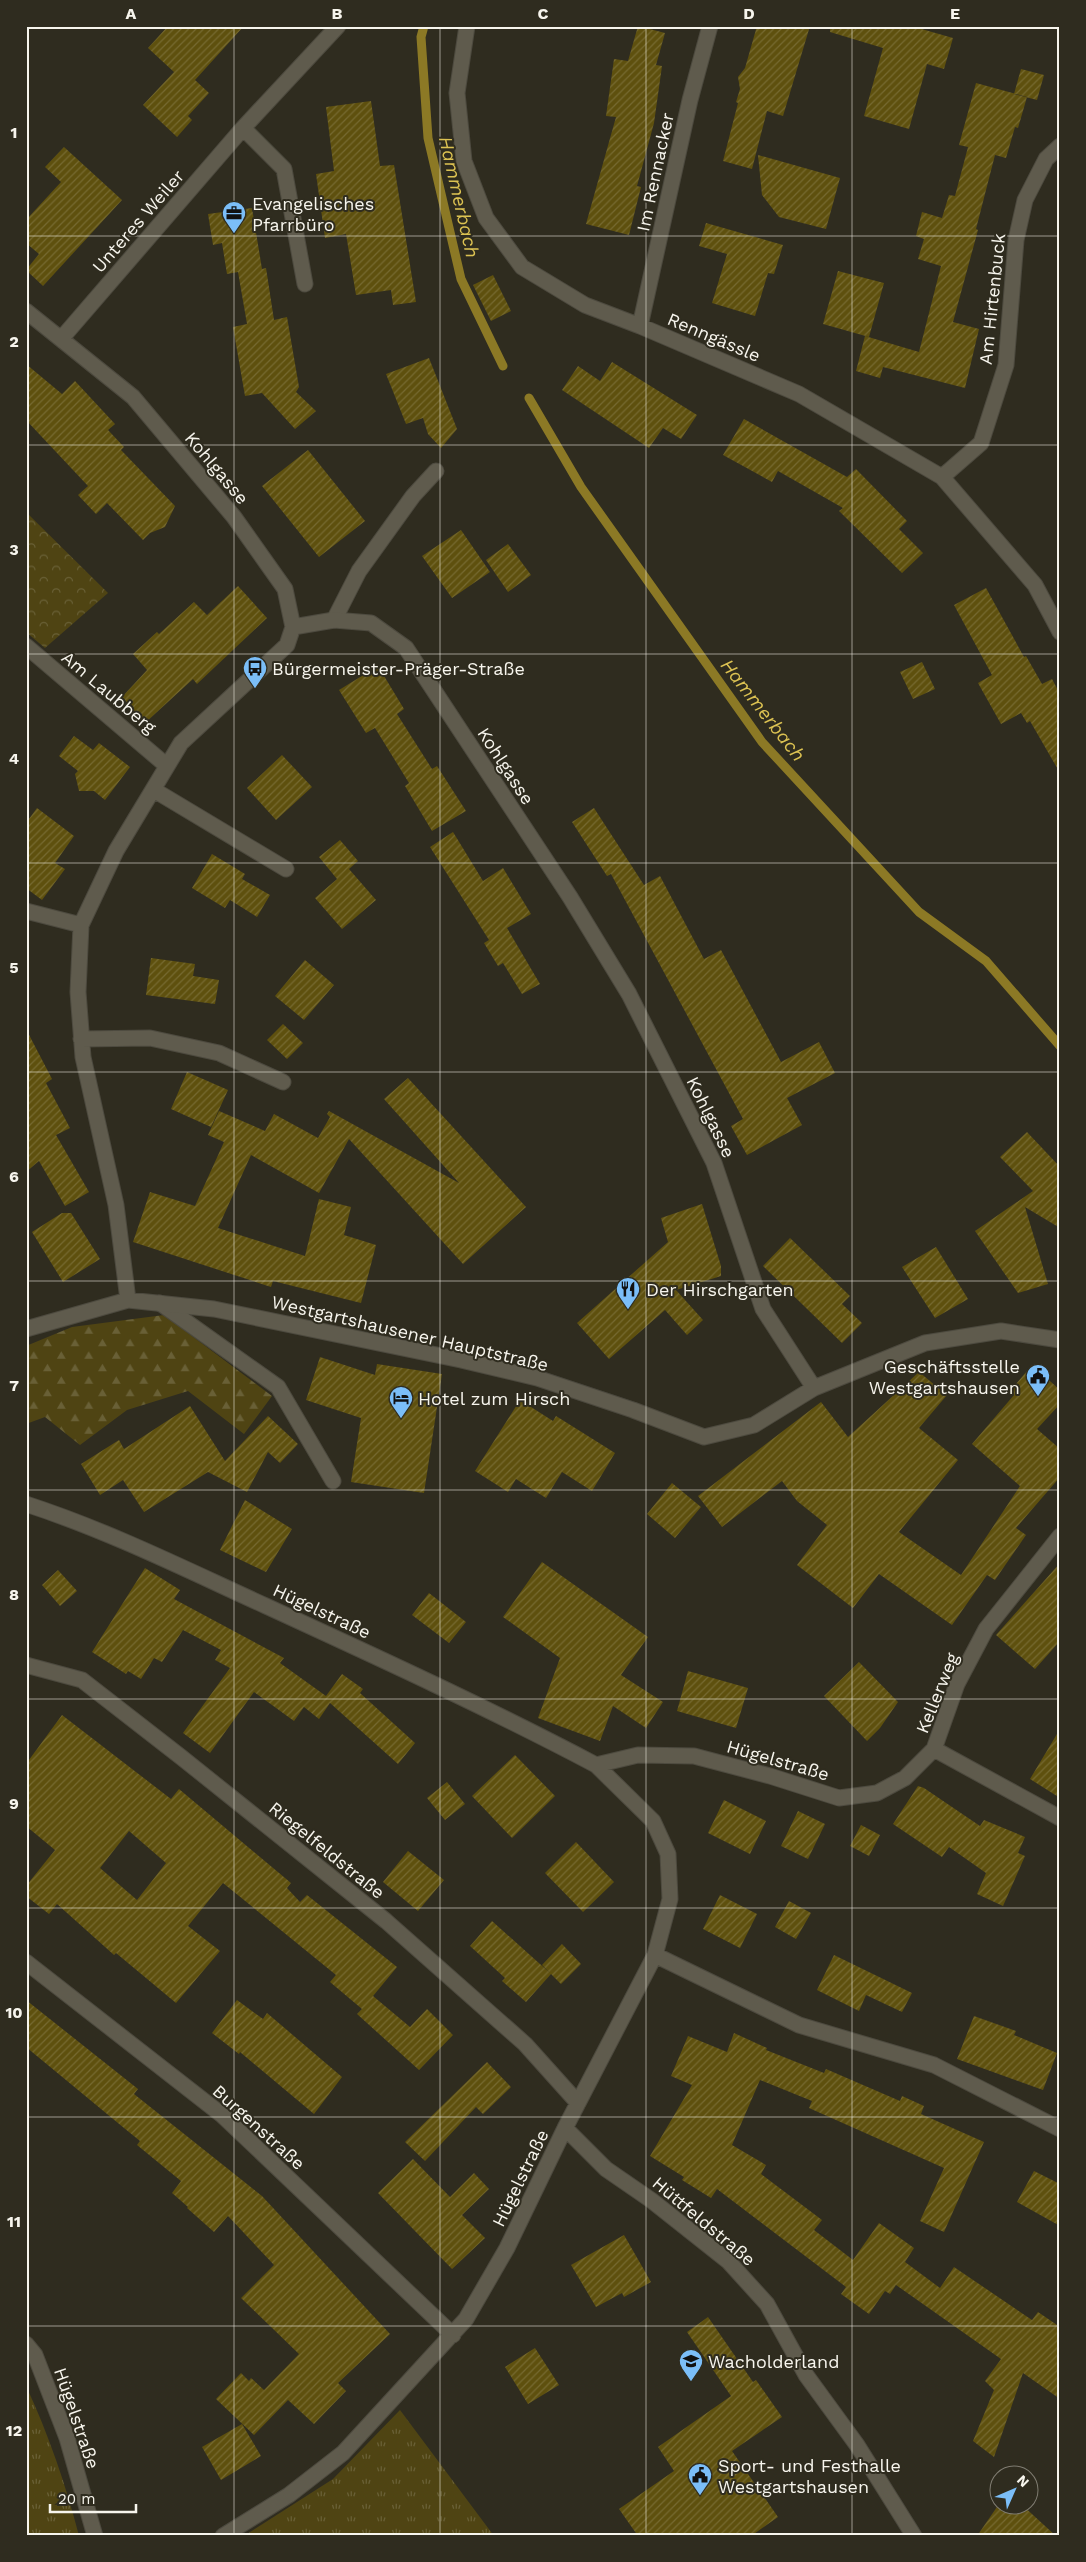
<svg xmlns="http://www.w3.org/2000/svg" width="1086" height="2562" font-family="'Work Sans',sans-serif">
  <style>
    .grass { fill: url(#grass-tufts) }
    .forest { fill: url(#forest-firs) }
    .park { fill: url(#park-crowns) }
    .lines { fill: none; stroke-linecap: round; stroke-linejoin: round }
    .stream { stroke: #8c7925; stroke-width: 9 }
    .building { fill: url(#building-hatch); fill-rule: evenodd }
    .lane-casing { stroke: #4d4a3f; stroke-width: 17 }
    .street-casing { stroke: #4d4a3f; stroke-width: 17 }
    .lane { stroke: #5f5b4d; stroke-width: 15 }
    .street { stroke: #5f5b4d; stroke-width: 15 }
    .grid { fill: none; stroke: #f7f5ed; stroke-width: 1; stroke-opacity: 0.55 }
    .labels { text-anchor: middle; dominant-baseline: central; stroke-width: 4; stroke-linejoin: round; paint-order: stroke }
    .street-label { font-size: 18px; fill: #f7f5ed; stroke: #2f2c1f }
    .poi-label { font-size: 18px; fill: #f7f5ed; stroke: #2f2c1f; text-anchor: start }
    .water-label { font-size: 19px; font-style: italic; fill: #dcc252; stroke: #2f2c1f }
    .neatline { fill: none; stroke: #f7f5ed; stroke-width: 2 }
    .grid-label { font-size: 16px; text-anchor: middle; font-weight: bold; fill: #f7f5ed }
  </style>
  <defs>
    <pattern id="grass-tufts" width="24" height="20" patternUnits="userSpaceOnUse" patternTransform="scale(1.25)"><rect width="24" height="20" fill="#4f4413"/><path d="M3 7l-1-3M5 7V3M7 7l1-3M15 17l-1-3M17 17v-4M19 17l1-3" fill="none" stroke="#696036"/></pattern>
    <pattern id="forest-firs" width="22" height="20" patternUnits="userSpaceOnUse" patternTransform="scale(1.25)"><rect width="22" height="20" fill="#4f4413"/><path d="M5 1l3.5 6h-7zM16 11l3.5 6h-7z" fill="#696036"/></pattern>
    <pattern id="park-crowns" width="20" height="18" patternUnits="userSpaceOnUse" patternTransform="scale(1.25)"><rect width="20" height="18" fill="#4f4413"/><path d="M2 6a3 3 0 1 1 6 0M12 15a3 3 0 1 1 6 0" fill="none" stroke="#696036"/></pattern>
    <pattern id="building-hatch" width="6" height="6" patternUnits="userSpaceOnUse" patternTransform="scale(1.25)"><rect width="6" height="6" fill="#5e500e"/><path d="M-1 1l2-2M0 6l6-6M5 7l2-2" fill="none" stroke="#766a31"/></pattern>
  </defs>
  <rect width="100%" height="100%" fill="#2f2c1f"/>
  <path class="grass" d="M26 2386C48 2433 66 2485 79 2536H26Z
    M400 2410 494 2536H244L333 2479Z"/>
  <path class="forest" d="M164 1315 272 1396 244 1434 188 1391 127 1410 80 1445 45 1417 26 1424V1346L72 1327Z"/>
  <path class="park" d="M26 512 108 593 45 648 26 632Z"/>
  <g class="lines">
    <path class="stream" d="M424 26 421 37 428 138 461 279 503 366
      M529 398 581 487 762 742 919 912 986 961 1060 1046"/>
  </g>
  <path class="building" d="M168 26H244L195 80 209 93 188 116 192 120 177 137 143 105 174 72 148 48Z
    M638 26 665 33 656 65 662 66 654 123 637 186 641 187 629 235 586 224 616 117 606 116 614 59 628 61Z
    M757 26H810L783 116 767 111 752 169 723 161 738 103 736 102 740 89 738 77 745 68Z
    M830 26H911L953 38 944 69 927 64 909 129 864 116 883 48 830 32Z
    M1021 69 1044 75 1037 100 1014 94Z
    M976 83 1027 97 1018 128 1015 127 1006 158 995 155 976 229 978 230 953 322 979 329 965 388 883 367 880 378 856 371 865 336 919 352 941 266 918 259 924 239 916 236 922 212 942 218 949 195 955 196 968 147 959 145Z
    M371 101 380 166 394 165 416 302 393 305 391 290 356 295 346 234 325 238 316 174 334 171 326 107Z
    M64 147 122 200 43 286 26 270 39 254 26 243V220L61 182 45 167Z
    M758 155 840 178 826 229 779 217 762 195Z
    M252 208 262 269 266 268 274 320 287 317 299 387 296 392 316 411 295 429 262 393 245 396 233 327 247 324 238 272 227 274 222 243 213 245 208 214Z
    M706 223 783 245 774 274 768 273 755 316 712 303 727 254 699 246Z
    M838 271 884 283 869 337 823 324Z
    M493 275 511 311 491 321 473 285Z
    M429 358 457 429 441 448 428 434 423 418 406 424 386 374Z
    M612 362 697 415 681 439 663 428 649 448 562 390 578 366 600 381Z
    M26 364 62 394 75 381 115 424 108 430 124 447 121 450 175 506 165 527 150 533 143 540 107 503 96 514 78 495 88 486 26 420Z
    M744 419 847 477 856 469 907 521 899 529 923 553 902 573 839 511 843 508 778 471 772 482 723 455Z
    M308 450 365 521 319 557 262 486Z
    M461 530 490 572 452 598 422 556Z
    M508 544 531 575 508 592 486 560Z
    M238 586 267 618 197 684 193 679 145 723 122 697 147 670 133 654 157 632 159 634 194 602 207 615Z
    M986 588 1024 657 1026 656 1042 684 1052 679 1060 694V773L1030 721 1027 723 1021 713 1001 724 978 683 992 675 954 605Z
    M922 662 935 689 913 699 900 672Z
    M378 666 404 709 397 714 432 769 437 766 466 811 432 831 405 786 409 783 375 728 366 733 339 690Z
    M74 736 93 750 99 743 130 767 105 800 94 791H79L75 774 78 771 59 756Z
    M282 755 312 787 276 820 247 788Z
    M37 808 74 836 55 863 65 869 42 900 26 888V823Z
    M594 808 644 885 660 876 704 959 721 950 781 1062 819 1042 835 1073 787 1098 802 1125 747 1155 731 1126 743 1119 611 874 607 876 572 822Z
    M453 832 483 881 503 868 531 914 507 928 540 984 522 994 503 963 498 966 484 943 489 940 430 847Z
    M340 840 358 861 349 869 376 900 342 929 315 898 344 873 337 879 319 857Z
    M212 854 245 874 242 879 270 895 257 917 230 900 225 908 192 888Z
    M151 958 195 964 193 976 219 980 215 1004 146 995Z
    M305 960 334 985 304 1020 275 996Z
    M283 1024 303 1043 287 1059 267 1040Z
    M26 1029 52 1079 46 1083 70 1128 56 1135 89 1192 65 1206 39 1161 26 1172Z
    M187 1072 228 1090 211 1127 171 1109Z
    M408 1078 526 1207 463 1264 349 1139 319 1193 251 1155 218 1228 305 1256 319 1199 351 1207 344 1235 376 1245 361 1303 273 1281 271 1287 133 1242 150 1192 195 1206 224 1142 208 1135 219 1111 265 1131 274 1114 318 1138 330 1117 327 1114 329 1111 459 1183 384 1099Z
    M1027 1132 1060 1167V1228L1025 1207 1048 1284 1018 1293 975 1231 1033 1191 1000 1157Z
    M702 1204 721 1266V1276L676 1290 703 1320 687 1335 665 1310 609 1359 577 1323 668 1242 661 1218Z
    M62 1213H71L100 1259 63 1282 32 1232Z
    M790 1238 850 1296 842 1304 862 1323 842 1343 763 1266Z
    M936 1247 968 1299 935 1318 902 1267Z
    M320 1357 375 1375 377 1364 442 1374 424 1493 351 1482 361 1418 306 1400Z
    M1032 1365 1060 1390V1404L1037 1429 1060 1449V1477L1016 1528 1026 1535 995 1580 987 1575 952 1625 879 1574 853 1608 797 1565 827 1525 797 1501 782 1481 722 1527 698 1496 821 1402 848 1437 919 1372 947 1395 919 1428 958 1460 899 1532 961 1575 1020 1486 972 1444 1014 1395 1010 1391Z
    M520 1400 553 1421 556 1416 615 1453 592 1491 562 1472 546 1498 516 1479 508 1492 475 1471Z
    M190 1406 225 1461 268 1416 298 1444 280 1463 268 1452 247 1492 208 1472 144 1512 123 1480 100 1495 81 1464 119 1440 124 1449Z
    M672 1483 701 1507 675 1538 647 1514Z
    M245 1500 292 1529 266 1572 220 1550Z
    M542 1562 648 1637 621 1675 663 1702 646 1728 613 1706 600 1741 538 1718 560 1658 503 1617Z
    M1060 1563V1641L1035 1669 996 1635Z
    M145 1568 180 1590 174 1599 284 1658 280 1663 326 1696 342 1674 363 1689 360 1693 415 1743 398 1764 330 1703 319 1719 304 1707 294 1721 254 1692 210 1753 183 1733 230 1668 215 1660 221 1650 183 1630 162 1662 154 1658 141 1679 128 1671 126 1674 92 1652Z
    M58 1570 77 1591 60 1606 42 1585Z
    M429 1593 466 1622 449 1643 412 1615Z
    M859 1662 898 1702 880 1728 867 1741 824 1696Z
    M688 1671 748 1688 736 1728 677 1711Z
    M62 1715 171 1799 179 1789 291 1883 287 1888 300 1902 307 1895 397 1967 373 1996 410 2027 427 2009 453 2035 419 2070 357 2014 362 2009 330 1982 336 1975 223 1883 188 1926 220 1951 176 2003 116 1953 114 1955 57 1904 49 1914 26 1896V1886L55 1850 26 1826V1764ZM129 1831 166 1863 137 1900 100 1868Z
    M1060 1729V1798L1030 1779Z
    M515 1755 555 1796 512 1838 472 1796Z
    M447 1782 465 1804 445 1820 427 1798Z
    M918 1786 924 1788 980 1826 984 1820 1025 1837 1018 1853 1025 1856 1003 1906 977 1894 986 1873 949 1847 942 1857 893 1824Z
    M724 1800 766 1821 750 1854 708 1833Z
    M798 1811 825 1824 808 1859 781 1846Z
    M861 1825 880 1835 869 1856 850 1846Z
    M576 1842 614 1882 583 1912 545 1873Z
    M408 1851 444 1880 418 1911 383 1882Z
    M720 1895 757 1914 740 1948 703 1929Z
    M789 1901 811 1913 796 1939 775 1927Z
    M492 1921 550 1973 542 1965 562 1944 581 1964 561 1984 551 1974 526 2002 502 1981 505 1978 470 1946Z
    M834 1955 912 1993 902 2012 866 1995 859 2011 817 1990Z
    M26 2000 138 2089 134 2094 262 2196 390 2334 338 2383 346 2391 314 2424 288 2400 254 2435 216 2399 241 2373 249 2381 251 2378 264 2390 299 2354 241 2298 274 2265 228 2216 214 2232 187 2208 188 2207 172 2193 181 2181 137 2145 140 2141 124 2128 26 2047Z
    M237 2000 263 2019 267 2013 342 2077 314 2114 240 2052 239 2054 212 2033Z
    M974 2016 1016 2031 1014 2035 1057 2053 1043 2090 957 2059Z
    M734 2033 767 2048 766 2050 824 2073 826 2069 900 2101 902 2096 924 2106 921 2114 984 2142 944 2232 920 2221 944 2168 809 2108 812 2101 760 2080 732 2145 766 2165 761 2174 822 2220 814 2230 853 2260 879 2223 914 2248 905 2262 940 2288 954 2267 1032 2320 1038 2312 1060 2327V2399L1023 2373 994 2457 973 2441 994 2390 985 2381 1001 2359 896 2285 890 2294 885 2291 869 2314 841 2294 846 2287 717 2189 711 2198 682 2180 684 2177 650 2156 692 2085 671 2076 688 2036 727 2052Z
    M487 2062 511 2087 483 2114 476 2107 425 2161 405 2142Z
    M413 2159 450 2197 474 2173 489 2189 462 2215 485 2238 452 2269 378 2193Z
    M1034 2171 1060 2184V2226L1017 2202Z
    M624 2235 651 2282 624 2297 622 2293 596 2307 571 2265Z
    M708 2317 753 2382 756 2380 782 2417 732 2451 778 2517 751 2536H638L619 2509 674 2471 658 2447 731 2396 687 2332Z
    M535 2348 559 2385 528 2404 505 2367Z
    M242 2424 261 2456 221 2480 202 2447Z
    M999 2504H1021L1056 2536H977Z"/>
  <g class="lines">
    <g class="lane-casing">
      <path id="lane" d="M334 620 359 571 413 496 436 471
        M160 1303 278 1387 333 1481"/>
    </g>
    <g class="street-casing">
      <path id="street" d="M467 26 457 93 464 161 486 218 522 267 585 305 640 326 799 394 942 477 1035 585 1060 632
        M243 128 284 169 305 284
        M26 311 133 397 234 517 285 589 293 627 334 620 371 623 406 648 570 897 629 994 714 1163 763 1309 814 1388
        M640 326 690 100 710 26
        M61 339 243 128 338 26
        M942 477 981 443 1006 365 1016 240 1025 200 1046 159 1060 146
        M26 646 167 766
        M154 790 286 869
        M26 911 81 925
        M81 1039 150 1038 219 1053 283 1082
        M128 1300 116 1205 83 1057 78 992 81 925 116 851 181 743 287 645 293 627
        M26 1329 128 1300 214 1309 461 1360 537 1378 633 1410 704 1437 754 1425 814 1388 925 1343 1001 1331 1060 1340
        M26 1504C109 1531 187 1570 266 1606 377 1657 488 1708 596 1765L638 1755 694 1756 770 1776 839 1798 877 1793 905 1778 934 1749
        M1060 1536 986 1629 957 1684 934 1749 1060 1818
        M26 1665 82 1680 181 1757 386 1921 525 2044 578 2103
        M655 1955 799 2025 934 2065 1060 2129
        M26 1962 222 2115 453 2335
        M565 2128 606 2169 651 2200 728 2261 767 2304 806 2375 857 2445 914 2536
        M26 2344 35 2355 67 2438 95 2536
        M223 2536 289 2495 343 2453 466 2319 507 2248 565 2128 655 1955 670 1899 668 1854 653 1821 596 1765"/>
    </g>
    <use href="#lane" class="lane"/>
    <use href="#street" class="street"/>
  </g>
  <path class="grid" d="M234 26V2536M440 26V2536M646 26V2536M852 26V2536M26 236H1060M26 445H1060M26 654H1060M26 863H1060M26 1072H1060M26 1281H1060M26 1490H1060M26 1699H1060M26 1908H1060M26 2117H1060M26 2326H1060"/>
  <defs>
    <g id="office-pin" transform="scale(1.25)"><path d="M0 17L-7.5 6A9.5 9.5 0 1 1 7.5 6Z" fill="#7bbef8" stroke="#2f2c1f"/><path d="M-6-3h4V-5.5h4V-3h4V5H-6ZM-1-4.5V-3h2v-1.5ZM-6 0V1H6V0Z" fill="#111"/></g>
    <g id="bus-pin" transform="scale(1.25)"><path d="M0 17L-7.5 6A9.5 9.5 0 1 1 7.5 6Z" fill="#7bbef8" stroke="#2f2c1f"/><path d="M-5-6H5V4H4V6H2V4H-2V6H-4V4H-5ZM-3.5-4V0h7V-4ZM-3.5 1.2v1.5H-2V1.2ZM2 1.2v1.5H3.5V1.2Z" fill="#111"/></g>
    <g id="restaurant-pin" transform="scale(1.25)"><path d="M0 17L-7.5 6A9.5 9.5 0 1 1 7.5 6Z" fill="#7bbef8" stroke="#2f2c1f"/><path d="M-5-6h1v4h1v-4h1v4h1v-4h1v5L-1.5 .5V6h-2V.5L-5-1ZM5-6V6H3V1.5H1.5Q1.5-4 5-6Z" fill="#111"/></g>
    <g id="civic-pin" transform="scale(1.25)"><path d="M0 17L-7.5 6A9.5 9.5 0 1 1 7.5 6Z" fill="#7bbef8" stroke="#2f2c1f"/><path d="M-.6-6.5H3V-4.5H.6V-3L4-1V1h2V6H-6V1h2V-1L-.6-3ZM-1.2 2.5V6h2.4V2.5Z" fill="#111"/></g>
    <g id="hotel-pin" transform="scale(1.25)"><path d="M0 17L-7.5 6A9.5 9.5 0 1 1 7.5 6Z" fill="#7bbef8" stroke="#2f2c1f"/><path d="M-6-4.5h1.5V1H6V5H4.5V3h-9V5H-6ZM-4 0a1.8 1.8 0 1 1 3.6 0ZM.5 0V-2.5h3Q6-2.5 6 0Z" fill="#111"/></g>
    <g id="school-pin" transform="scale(1.25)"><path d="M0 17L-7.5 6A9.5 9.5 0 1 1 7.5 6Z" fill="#7bbef8" stroke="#2f2c1f"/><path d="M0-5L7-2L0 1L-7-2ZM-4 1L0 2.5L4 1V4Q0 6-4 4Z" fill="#111"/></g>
  </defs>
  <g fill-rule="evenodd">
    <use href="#office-pin" x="234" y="213"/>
    <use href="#bus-pin" x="255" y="668"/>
    <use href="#restaurant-pin" x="628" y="1289"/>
    <use href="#civic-pin" x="1038" y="1376"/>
    <use href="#hotel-pin" x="401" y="1398"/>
    <use href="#school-pin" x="691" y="2361"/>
    <use href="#civic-pin" x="700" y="2475"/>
  </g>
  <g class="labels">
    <g class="street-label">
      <text transform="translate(655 172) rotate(-78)">Im Rennacker</text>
      <text transform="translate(138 221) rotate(-49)">Unteres Weiler</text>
      <text transform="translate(992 299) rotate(-84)">Am Hirtenbuck</text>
      <text transform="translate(714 337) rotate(23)">Renngässle</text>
      <text transform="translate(217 468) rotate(50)">Kohlgasse</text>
      <text transform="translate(109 692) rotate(40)">Am Laubberg</text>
      <text transform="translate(506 766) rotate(57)">Kohlgasse</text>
      <text transform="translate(711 1117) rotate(64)">Kohlgasse</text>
      <text transform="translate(410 1333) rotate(13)">Westgartshausener Hauptstraße</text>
      <text transform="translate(322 1611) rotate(25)">Hügelstraße</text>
      <text transform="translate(937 1693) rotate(-68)">Kellerweg</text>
      <text transform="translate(778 1760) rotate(16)">Hügelstraße</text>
      <text transform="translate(327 1850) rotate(39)">Riegelfeldstraße</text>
      <text transform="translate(259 2127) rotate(42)">Burgenstraße</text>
      <text transform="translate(520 2178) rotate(-64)">Hügelstraße</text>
      <text transform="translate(704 2221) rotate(40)">Hüttfeldstraße</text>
      <text transform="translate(77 2418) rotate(71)">Hügelstraße</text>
    </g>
    <g class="poi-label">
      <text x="252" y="203">Evangelisches<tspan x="252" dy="21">Pfarrbüro</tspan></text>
      <text x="272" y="668">Bürgermeister-Präger-Straße</text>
      <text x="646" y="1289">Der Hirschgarten</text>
      <text x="1020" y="1366" text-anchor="end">Geschäftsstelle<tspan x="1020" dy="21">Westgartshausen</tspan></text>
      <text x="418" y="1398">Hotel zum Hirsch</text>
      <text x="708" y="2361">Wacholderland</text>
      <text x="718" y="2465">Sport- und Festhalle<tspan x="718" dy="21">Westgartshausen</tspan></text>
    </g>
    <g class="water-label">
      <text transform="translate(459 197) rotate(77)">Hammerbach</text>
      <text transform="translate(763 710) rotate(52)">Hammerbach</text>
    </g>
  </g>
  <rect width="1086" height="2562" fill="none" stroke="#2f2c1f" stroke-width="55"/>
  <g transform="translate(1014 2490) rotate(45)"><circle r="24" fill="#2f2c1f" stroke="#7f7c71"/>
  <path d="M0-4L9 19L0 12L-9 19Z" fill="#7bbef8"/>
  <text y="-8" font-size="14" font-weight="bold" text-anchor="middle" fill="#f7f5ed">N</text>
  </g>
  <path d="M50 2504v8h86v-8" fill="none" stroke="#f7f5ed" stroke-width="2.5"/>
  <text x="58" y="2504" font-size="15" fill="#f7f5ed" stroke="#2f2c1f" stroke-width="4" paint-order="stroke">20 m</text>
  <rect x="28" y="28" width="1030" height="2506" class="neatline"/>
  <g class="grid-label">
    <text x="131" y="19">A</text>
    <text x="337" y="19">B</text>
    <text x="543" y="19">C</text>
    <text x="749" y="19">D</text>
    <text x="955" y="19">E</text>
    <text x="14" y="138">1</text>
    <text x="14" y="347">2</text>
    <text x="14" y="555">3</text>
    <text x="14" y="764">4</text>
    <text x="14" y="973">5</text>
    <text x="14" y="1182">6</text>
    <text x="14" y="1391">7</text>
    <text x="14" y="1600">8</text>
    <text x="14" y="1809">9</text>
    <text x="14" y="2018">10</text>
    <text x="14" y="2227">11</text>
    <text x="14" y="2436">12</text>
  </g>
</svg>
